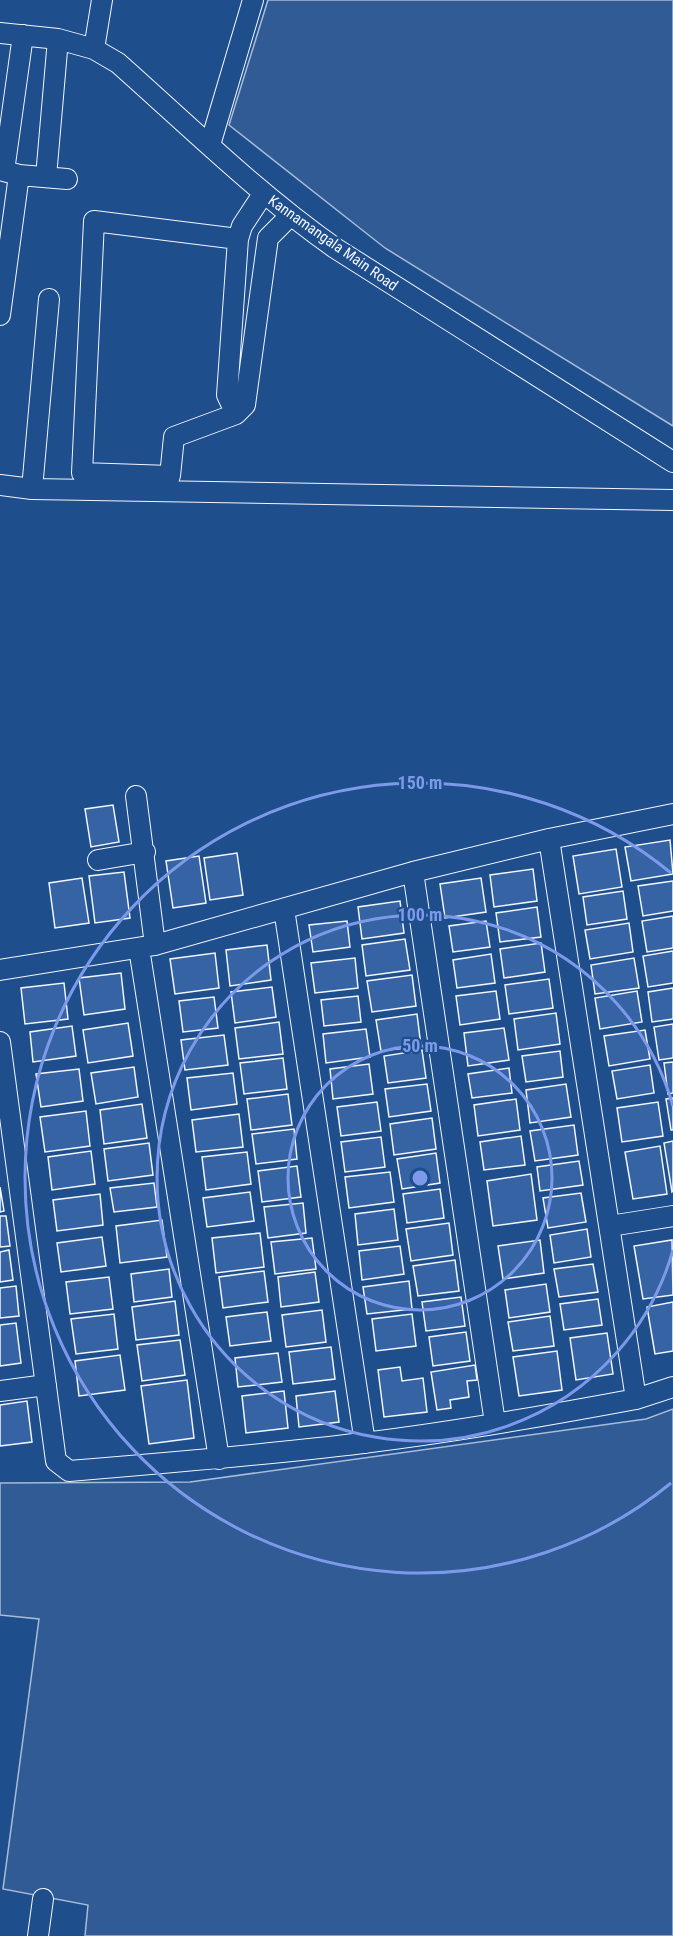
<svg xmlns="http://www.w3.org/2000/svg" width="673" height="1936" font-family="'Roboto Condensed',sans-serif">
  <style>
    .green { fill: #305b95; stroke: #a8bbd7; stroke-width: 1.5 }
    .building { fill: #3563a3; stroke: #f2f6ff; stroke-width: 1.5 }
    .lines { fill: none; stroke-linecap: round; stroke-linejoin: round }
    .minor-casing { stroke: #f2f6ff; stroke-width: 22 }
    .minor { stroke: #1f4e8c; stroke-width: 20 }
    .ring { fill: none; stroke: #7d9aea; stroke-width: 3 }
    .labels { text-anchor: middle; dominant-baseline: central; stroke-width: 4.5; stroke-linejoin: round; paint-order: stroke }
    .street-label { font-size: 15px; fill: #f2f6ff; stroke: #1f4e8c }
    .centre { fill: #7d9aea; stroke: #1f4e8c; stroke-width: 3 }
    .ring-label { font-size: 18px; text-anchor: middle; font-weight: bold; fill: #7d9aea; stroke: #1f4e8c; stroke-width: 4.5; stroke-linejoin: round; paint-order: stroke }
  </style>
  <rect width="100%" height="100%" fill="#1f4e8c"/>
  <path class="green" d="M268 0H673V426L385 248 229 125Z
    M673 1409V1936H85L88 1905 3 1889 39 1619 0 1615V1483L190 1482 646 1419Z"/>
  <path class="building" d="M113 805 119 842 91 847 85 809Z
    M670 840 673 874 631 881 625 847Z
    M616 849 622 887 579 894 573 856Z
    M237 853 243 895 210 900 204 858Z
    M199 856 206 903 173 908 166 861Z
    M533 869 537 901 494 907 490 875Z
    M124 872 130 918 95 923 89 876Z
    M82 878 89 923 55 928 49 883Z
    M481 878 486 912 445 918 440 884Z
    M673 881V911L643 916 638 886Z
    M623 891 627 919 587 925 583 897Z
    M400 901 404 933 362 939 358 907Z
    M537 907 541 937 500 942 496 913Z
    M673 916V948L647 952 642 921Z
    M347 921 350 947 313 952 309 925Z
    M486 921 490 947 453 952 449 926Z
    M629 923 633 952 590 959 585 930Z
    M405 939 410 970 366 976 362 945Z
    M541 943 545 972 504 978 500 949Z
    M267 945 271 980 230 986 226 950Z
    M673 951V983L648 987 643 956Z
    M215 953 219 988 175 994 170 959Z
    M491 954 495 983 457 988 453 960Z
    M355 958 358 988 315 993 311 963Z
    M634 958 639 988 595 994 591 965Z
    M121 973 125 1009 84 1015 79 978Z
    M412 975 416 1006 372 1012 367 981Z
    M549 979 553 1008 509 1014 505 985Z
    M64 983 68 1019 25 1024 21 988Z
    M272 987 276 1017 235 1023 231 992Z
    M673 988V1019L652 1022 648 992Z
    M496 991 500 1019 460 1025 456 996Z
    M637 991 642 1022 600 1029 595 998Z
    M358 996 361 1022 324 1026 321 1000Z
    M214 997 218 1028 183 1032 179 1001Z
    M556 1013 560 1044 518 1050 514 1019Z
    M417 1014 421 1046 381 1051 376 1020Z
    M279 1022 283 1054 239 1059 235 1028Z
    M128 1023 133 1056 88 1063 83 1030Z
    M673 1024V1058L659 1060 654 1027Z
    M72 1026 76 1056 33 1062 30 1032Z
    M504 1028 509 1060 468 1066 464 1033Z
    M366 1029 370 1057 326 1063 323 1034Z
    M645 1030 650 1059 609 1066 604 1036Z
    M224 1035 228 1065 185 1070 181 1040Z
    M422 1050 426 1078 388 1083 384 1056Z
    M560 1051 563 1077 526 1082 522 1056Z
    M283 1058 287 1089 244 1094 240 1063Z
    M673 1062V1093L668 1094 664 1063Z
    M369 1064 373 1094 333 1099 330 1069Z
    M650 1065 654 1093 617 1099 612 1071Z
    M134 1067 138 1097 96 1104 91 1073Z
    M509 1068 512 1093 472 1098 468 1074Z
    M79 1069 83 1101 41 1107 36 1074Z
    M233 1073 237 1104 191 1110 187 1078Z
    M427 1084 431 1111 389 1117 385 1089Z
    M566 1084 571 1117 530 1123 526 1090Z
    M288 1094 292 1125 251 1130 247 1099Z
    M673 1098V1130H671L666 1099Z
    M516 1099 520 1130 478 1136 474 1105Z
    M377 1102 381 1131 341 1136 337 1107Z
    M658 1102 663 1136 622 1142 617 1108Z
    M142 1104 147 1138 104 1144 100 1110Z
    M86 1111 90 1146 45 1152 40 1117Z
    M239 1114 243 1147 196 1152 192 1120Z
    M432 1118 436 1149 394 1155 390 1124Z
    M574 1125 578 1155 535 1161 530 1131Z
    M294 1129 297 1159 256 1164 252 1134Z
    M521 1136 525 1165 484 1170 480 1142Z
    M381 1137 385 1167 345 1172 341 1142Z
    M673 1141V1191L672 1192 664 1143Z
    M149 1143 153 1175 108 1181 104 1149Z
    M660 1146 667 1194 633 1199 625 1152Z
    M91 1151 95 1184 52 1190 48 1157Z
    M247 1152 251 1184 206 1190 202 1157Z
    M436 1153 440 1183 402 1189 397 1159Z
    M579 1161 583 1185 540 1191 537 1167Z
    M297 1166 301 1197 262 1202 258 1171Z
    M390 1172 394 1202 349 1208 345 1177Z
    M531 1174 537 1220 493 1226 487 1181Z
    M154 1183 157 1207 114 1212 110 1188Z
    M0 1187 4 1211 0 1212Z
    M440 1189 444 1218 407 1223 403 1194Z
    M250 1192 254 1221 207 1227 203 1198Z
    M581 1193 586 1222 548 1228 543 1198Z
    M100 1194 103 1225 57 1231 53 1200Z
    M303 1203 306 1233 268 1238 264 1207Z
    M394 1209 398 1240 358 1245 355 1214Z
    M0 1216H6L10 1246 0 1247Z
    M162 1220 167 1257 120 1263 116 1226Z
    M449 1223 453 1255 411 1261 406 1229Z
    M587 1229 591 1257 554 1263 550 1235Z
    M260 1233 264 1267 216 1273 212 1238Z
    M102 1237 106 1266 61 1272 57 1243Z
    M312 1238 316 1269 275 1274 271 1242Z
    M540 1240 544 1273 503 1279 498 1246Z
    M672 1240 673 1295 643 1299 634 1246Z
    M400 1246 404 1274 362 1280 359 1251Z
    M9 1250 13 1280 0 1282V1252Z
    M455 1260 459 1291 418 1296 413 1266Z
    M593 1264 598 1292 559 1297 554 1269Z
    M169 1269 172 1297 134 1302 131 1274Z
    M264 1271 268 1302 223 1308 219 1277Z
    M315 1272 319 1302 281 1307 278 1277Z
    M109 1277 113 1309 70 1314 66 1282Z
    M409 1281 412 1309 367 1314 363 1287Z
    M546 1284 550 1312 509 1318 505 1290Z
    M16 1286 19 1316 0 1318V1288Z
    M461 1297 465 1326 426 1331 422 1302Z
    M598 1299 602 1325 564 1330 560 1304Z
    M175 1301 179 1335 136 1340 132 1307Z
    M673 1302V1351L655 1354 647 1307Z
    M322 1310 326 1342 286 1347 282 1315Z
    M267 1312 271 1341 230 1346 226 1317Z
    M114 1314 118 1349 76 1354 71 1319Z
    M412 1314 416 1346 376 1351 372 1319Z
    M550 1316 554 1346 513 1351 508 1322Z
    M16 1323 21 1363 0 1366V1325Z
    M466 1332 470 1361 433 1366 429 1337Z
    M607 1333 613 1374 576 1380 570 1338Z
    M180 1340 185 1375 142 1381 137 1345Z
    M331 1347 335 1379 293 1384 289 1352Z
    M557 1351 562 1390 519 1396 513 1357Z
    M278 1353 282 1382 238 1387 235 1358Z
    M120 1355 125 1390 79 1396 75 1361Z
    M475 1365 477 1380 467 1381 469 1397 450 1400 451 1408 437 1410 431 1372Z
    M400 1367 402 1381 423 1378 427 1412 384 1417 378 1370Z
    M187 1380 194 1438 149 1444 141 1386Z
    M284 1391 288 1428 246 1433 242 1396Z
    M335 1391 339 1422 299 1427 296 1396Z
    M27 1401 32 1442 0 1446V1405Z"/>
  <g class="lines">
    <g class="minor-casing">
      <path id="minor" d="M0 33 58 39 94 49 118 63C189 126 257 193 335 248L673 462
        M23 35 4 171 19 175 67 179
        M94 49 102 0
        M210 145 253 0
        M46 177 58 39
        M238 239 94 221 82 473 170 476 174 437 236 414 245 405 268 238 290 216
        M0 315 19 175
        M236 414 227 395 238 239 242 226 263 194
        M0 485 32 489 673 500
        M32 489 49 299
        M136 796 155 945
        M98 860 145 852
        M413 872 495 1423
        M284 909 365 1443
        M139 948 219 1459
        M0 970 155 945 413 872 549 839 673 814
        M0 1042 56 1461 69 1471C167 1463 265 1455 363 1443 454 1432 545 1416 636 1399L549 839
        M610 1226 673 1216
        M0 1391 46 1385
        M636 1399 673 1387
        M38 1936 43 1899"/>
    </g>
    <use href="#minor" class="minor"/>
  </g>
  <g class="ring">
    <circle cx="420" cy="1178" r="132"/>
    <path d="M673 1250A263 263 0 1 1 673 1106"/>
    <path d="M671 1483A395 395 0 1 1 671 873"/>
  </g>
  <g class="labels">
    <g class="street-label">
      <text transform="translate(333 243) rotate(35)">Kannamangala Main Road</text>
    </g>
  </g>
  <circle cx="420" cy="1178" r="9" class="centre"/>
  <g class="ring-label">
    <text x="420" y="789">150 m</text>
    <text x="420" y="921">100 m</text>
    <text x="420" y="1052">50 m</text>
  </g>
</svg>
